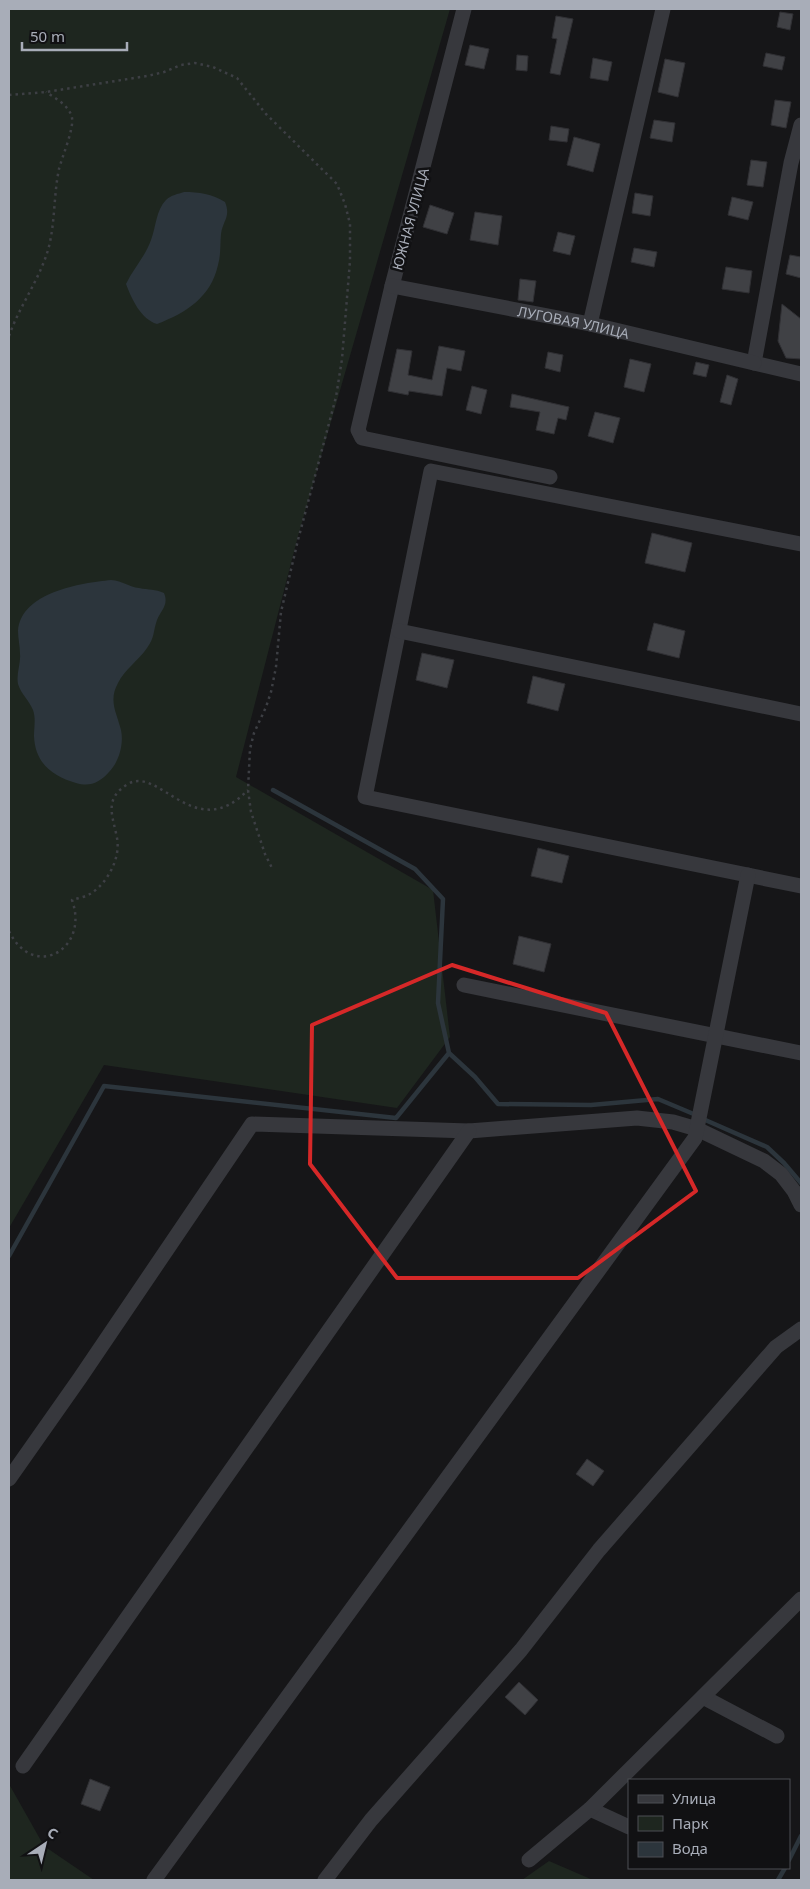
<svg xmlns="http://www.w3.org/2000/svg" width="810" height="1889" font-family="'Noto Sans',sans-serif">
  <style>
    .green { fill: #1e261f }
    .water { fill: #2c353c }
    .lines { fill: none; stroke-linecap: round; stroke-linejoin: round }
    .stream { stroke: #2c353c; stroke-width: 4.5 }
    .building { fill: #404145; stroke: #303034 }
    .path { stroke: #3d3f44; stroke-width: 2.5; stroke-dasharray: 2.5 4; stroke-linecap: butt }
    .minor { stroke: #37383d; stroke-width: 15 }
    .marked { fill: none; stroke: #d62828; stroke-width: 4; stroke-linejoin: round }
    .labels { text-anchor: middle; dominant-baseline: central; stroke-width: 5; stroke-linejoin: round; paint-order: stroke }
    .street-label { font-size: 14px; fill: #a8adb8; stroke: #111113 }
  </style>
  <rect width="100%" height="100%" fill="#161618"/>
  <path class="green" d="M9 9H450L298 536 236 777 433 890 450 1037 397 1108 104 1065 9 1228Z
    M9 1784 44 1846 94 1880H9Z
    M549 1861 593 1880H522Z"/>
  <path class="water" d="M184 192C199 192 212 194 225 202 231 217 223 220 221 234 220 244 221 255 218 265 211 297 186 313 157 324 141 319 132 300 126 284 133 269 145 257 151 240 156 227 156 210 166 200 171 195 178 194 184 192Z
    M111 580C123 581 129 587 139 588 149 590 155 589 164 593 169 605 161 610 157 620 153 631 155 637 147 648 138 661 125 669 118 683 108 701 117 713 121 730 124 744 119 762 109 772 99 783 90 787 76 783 52 776 35 763 34 736 34 728 36 718 33 710 29 700 21 694 18 684 16 674 21 663 20 654 20 646 18 638 18 631 21 592 81 583 111 580Z"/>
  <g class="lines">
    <path class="stream" d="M273 790 415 869 443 899 438 1003 449 1053 475 1077 498 1104 591 1105 658 1099 696 1115
      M703 1119 767 1147 784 1163 801 1183
      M9 1256 104 1086 396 1118 449 1053
      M789 1860 801 1836
      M778 1880 785 1868"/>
  </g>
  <path class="building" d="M780 12 793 14 790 30 777 27Z
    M556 16 573 19 560 75 550 73 557 39 552 38Z
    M470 45 489 49 484 69 465 65Z
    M766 53 785 57 782 70 763 66Z
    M517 55 528 56 527 71 516 70Z
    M593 58 612 62 608 81 590 78Z
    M665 59 685 63 678 97 658 92Z
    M775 100 791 102 786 128 771 125Z
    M654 120 675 123 672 142 650 138Z
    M551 126 569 129 567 142 549 140Z
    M574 137 600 144 593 172 567 165Z
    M751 160 767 162 763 187 747 185Z
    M635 193 653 196 650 216 632 213Z
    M732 197 753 202 748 220 728 215Z
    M430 205 454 213 447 234 423 227Z
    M475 212 502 216 498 245 470 240Z
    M558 232 575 236 570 255 553 251Z
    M634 248 657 252 654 267 631 262Z
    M790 255 801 257V278L786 274Z
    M726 267 752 271 749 293 722 289Z
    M520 279 536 281 533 302 518 300Z
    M782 304 801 319V359L786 358 778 341Z
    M439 346 465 351 461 371 447 368 442 396 409 391 408 395 388 391 397 349 412 351 408 375 432 380Z
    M548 352 563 355 560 372 545 368Z
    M630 359 651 364 644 392 624 387Z
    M696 362 709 365 706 377 693 374Z
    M727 375 738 379 731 405 720 402Z
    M472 386 487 390 481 414 466 410Z
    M512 394 569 407 566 420 558 418 554 434 536 430 540 412 510 407Z
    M595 412 620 418 613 443 588 436Z
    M652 533 692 543 685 572 645 563Z
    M654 623 685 631 679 658 647 650Z
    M422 653 454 660 447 688 416 680Z
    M533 676 565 684 558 711 527 703Z
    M538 848 569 856 562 883 531 876Z
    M519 936 551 944 544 972 513 964Z
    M587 1459 604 1471 593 1486 576 1474Z
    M519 1682 538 1700 525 1715 505 1697Z
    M90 1779 110 1787 100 1811 81 1804Z"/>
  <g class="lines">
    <path class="path" d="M9 95 46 92 147 76 164 72 181 65 195 63 213 67 237 78 266 114 337 184 345 204 350 224V261L342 359 336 397 298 540 281 612 276 667 271 692 266 707 254 733 250 749 248 790 251 812 265 854 272 868
      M9 336C20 304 43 275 50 242 55 218 54 193 59 169 62 157 74 129 72 118 70 106 55 98 46 92
      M9 931C33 981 90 950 72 900 78 898 85 897 90 894 107 884 121 858 117 838 113 816 103 799 128 784 159 765 195 845 248 790"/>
    <g class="minor">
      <path d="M464 9 392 286 358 430 362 438 550 477"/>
      <path d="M801 125 791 163 754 363 801 374"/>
      <path id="s1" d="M392 286 590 324 754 363"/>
      <path d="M590 324 663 9"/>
      <path d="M801 544 431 471 365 797 801 886"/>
      <path d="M399 631 801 714"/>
      <path d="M464 985 801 1053"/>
      <path d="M9 1479 80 1378 252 1124 469 1131 637 1118 673 1122 697 1129 764 1161 781 1174 794 1191 801 1205"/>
      <path d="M703 1697 777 1736"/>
      <path d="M23 1766 469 1131"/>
      <path d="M590 1809 629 1827"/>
      <path d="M529 1860 590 1809 801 1599"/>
      <path d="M154 1880 695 1138 748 875"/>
      <path d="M325 1880 371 1820 521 1650 599 1550 776 1347 801 1329"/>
    </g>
  </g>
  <path class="marked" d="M452 965 606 1013 696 1191 578 1278H397L310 1164 312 1025Z"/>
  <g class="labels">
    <g class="street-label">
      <text transform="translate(410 219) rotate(-75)">ЮЖНАЯ УЛИЦА</text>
      <text stroke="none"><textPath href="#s1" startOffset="185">ЛУГОВАЯ УЛИЦА</textPath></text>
    </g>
  </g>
  <rect width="810" height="1889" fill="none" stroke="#a8adb8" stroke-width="20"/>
  <rect x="628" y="1779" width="162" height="90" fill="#111113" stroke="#4d4f55"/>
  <rect x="638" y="1795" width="25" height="8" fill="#37383d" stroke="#4d4f55"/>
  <text x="672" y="1804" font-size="15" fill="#a8adb8">Улица</text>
  <rect x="638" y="1816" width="25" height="15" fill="#1e261f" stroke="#4d4f55"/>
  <text x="672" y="1829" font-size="15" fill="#a8adb8">Парк</text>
  <rect x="638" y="1842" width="25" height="15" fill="#2c353c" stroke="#4d4f55"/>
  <text x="672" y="1854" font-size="15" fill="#a8adb8">Вода</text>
  <g transform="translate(45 1844) rotate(35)" stroke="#111113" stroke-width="4" paint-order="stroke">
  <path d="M0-4L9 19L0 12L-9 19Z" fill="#a8adb8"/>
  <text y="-8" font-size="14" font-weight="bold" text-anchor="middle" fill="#a8adb8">С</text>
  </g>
  <path d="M22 42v8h105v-8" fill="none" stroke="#a8adb8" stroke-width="2.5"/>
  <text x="30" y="42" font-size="15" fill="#a8adb8" stroke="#111113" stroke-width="4" paint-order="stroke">50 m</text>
</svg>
